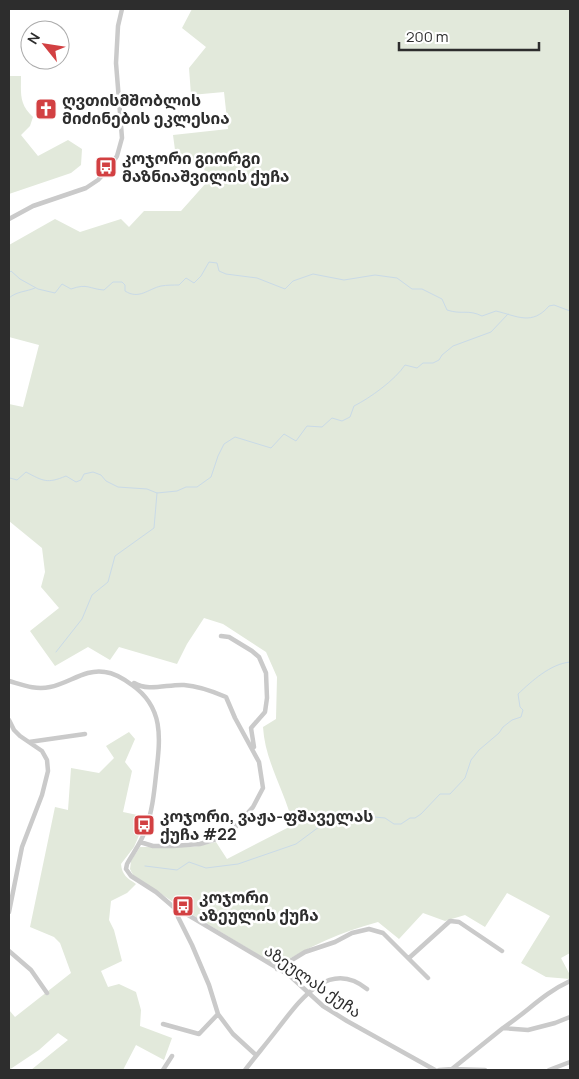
<svg xmlns="http://www.w3.org/2000/svg" width="579" height="1079" font-family="Manrope,'Noto Sans Georgian',sans-serif">
  <style>
    .green { fill: #e2e9db }
    .lines { fill: none; stroke-linecap: round; stroke-linejoin: round }
    .stream { stroke: #c9dae7; stroke-width: 1 }
    .street { stroke: #cacaca; stroke-width: 4.5 }
    .labels { text-anchor: middle; dominant-baseline: central; stroke-width: 5; stroke-linejoin: round; paint-order: stroke }
    .poi-label { font-size: 16px; font-weight: bold; fill: #2d2d2d; stroke: #fff; text-anchor: start }
    .street-label { font-size: 16px; fill: #2d2d2d; stroke: #fff }
  </style>
  <rect width="100%" height="100%" fill="#fff"/>
  <path class="green" d="M192 9H570V953L561 958 570 975V979L546 977 521 963 550 916 507 893 485 927 465 915 445 921 423 913 399 939 378 922C341 932 310 946 277 966L191 914 133 875 130 869 131 861 140 847H194L216 842 227 859 293 825C285 791 265 762 263 727L276 719 277 677 266 652 223 624 204 618 187 644 177 664 119 647 110 660 88 647 55 666 30 631 59 608 41 587 45 572 42 548 9 521V404L23 407 39 345 9 337V245L55 219 80 232 121 219 129 227 144 211H181L206 183 204 167 175 150 173 135 228 129 224 92 191 95 189 68 206 47 182 28Z
    M9 76H21C21 94 19 104 33 117L30 126 21 135 38 156 68 140 82 149 81 165 71 173 9 194Z
    M129 732 135 739 125 762 132 771 123 812 147 817 134 847 121 864C122 875 127 878 136 884L127 893 111 901 109 920 114 930 122 961 101 971 108 987 119 984 136 992 141 1010 140 1026 172 1038 164 1060 136 1045 123 1070H31L68 1040 58 1033 39 1050 9 1070V1010L15 1017 71 973 60 943 54 937 30 927 55 807 68 810 71 768 99 773 114 758 106 746Z"/>
  <g class="lines">
    <path class="stream" d="M9 273 11 271 20 279 38 289 55 293 62 284 71 289C88 283 89 289 104 290L113 282H122L125 285V291C139 300 148 289 161 286 167 285 173 285 179 285L186 278 194 283 201 276 209 262 217 263 219 271 226 274 257 278 285 289 293 281 313 274 344 280 375 275 397 278 412 289H422L442 299 447 310C462 315 468 309 482 316L496 311C517 316 532 326 549 306L554 305 570 311
      M9 298C17 291 26 292 35 288
      M9 481 10 478 17 480 26 472C43 481 47 484 66 476L76 482 81 480 84 474 93 472 101 475 106 481 118 487 147 489 157 493 177 491 186 487H197L211 477 218 456 224 444 235 437 271 448 284 434 296 441 307 426 322 427 332 418 342 421 350 417 354 406C370 398 395 380 405 365L417 368 423 363H433L439 360 442 355 453 346 491 332 508 314
      M56 652 82 619 92 595 108 582 115 556 154 528 157 493
      M145 866 177 870 189 862 206 868 238 864 296 844 327 821 336 819 344 821 364 816 385 818 394 824H401L410 818H415L421 814 440 794H450L465 778 471 760 479 750 499 733 503 727 512 720 521 717 523 710 520 707 518 694C532 681 550 664 570 662"/>
    <path class="street" d="M9 219 33 206 86 188 98 180 109 168 117 156 122 138 116 63 118 26 122 9
      M221 636 229 637 252 651 259 657 266 673 267 698 265 712 251 728 254 747
      M9 681C23 685 35 690 50 687 68 684 86 668 105 672 114 673 124 679 132 685 165 708 160 740 156 775 154 794 152 813 145 831 141 843 133 853 127 864L126 869 131 876 156 892 177 910 178 917 192 945 209 985 218 1014 233 1034 256 1055
      M134 683C148 692 168 684 184 685 199 686 212 691 226 697L235 718 259 762 263 788 253 807 232 831 220 838 200 844 173 846H153L140 842
      M9 720 14 730 20 736 42 751 47 760 48 771 42 795 22 847 9 912
      M29 742 85 734
      M177 910 183 912 289 975 323 1006 347 1021 435 1070
      M9 951 31 970 47 993
      M409 958 450 921 459 922 502 951
      M277 969 305 952 335 942 352 933 369 929 383 933 428 978
      M163 1024 199 1034 218 1014
      M503 1028C527 1012 544 993 570 981
      M452 1069 503 1028 528 1030 555 1023 570 1017
      M163 1070 172 1056
      M245 1070C255 1057 266 1044 276 1031 298 1003 328 957 367 989
      M439 1070 452 1069 485 1070
      M549 1070 570 1062"/>
  </g>
  <defs>
    <g id="church-square" transform="scale(1.125)"><rect x="-9" y="-9" width="18" height="18" rx="4" fill="#d24042" stroke="#fff"/><path d="M-1.2-6h2.4v3.5h3.3v2.4h-3.3V6h-2.4V-.1h-3.3v-2.4h3.3Z" fill="#fff"/></g>
    <g id="bus-square" transform="scale(1.125)"><rect x="-9" y="-9" width="18" height="18" rx="4" fill="#d24042" stroke="#fff"/><path d="M-5-6H5V4H4V6H2V4H-2V6H-4V4H-5ZM-3.5-4V0h7V-4ZM-3.5 1.2v1.5H-2V1.2ZM2 1.2v1.5H3.5V1.2Z" fill="#fff"/></g>
  </defs>
  <g fill-rule="evenodd">
    <use href="#church-square" x="46" y="109"/>
    <use href="#bus-square" x="106" y="167"/>
    <use href="#bus-square" x="144" y="825"/>
    <use href="#bus-square" x="183" y="906"/>
  </g>
  <g class="labels">
    <g class="poi-label">
      <text x="62" y="100">ღვთისმშობლის<tspan x="62" dy="18">მიძინების ეკლესია</tspan></text>
      <text x="122" y="158">კოჯორი გიორგი<tspan x="122" dy="18">მაზნიაშვილის ქუჩა</tspan></text>
      <text x="160" y="816">კოჯორი, ვაჟა-ფშაველას<tspan x="160" dy="18">ქუჩა #22</tspan></text>
      <text x="199" y="897">კოჯორი<tspan x="199" dy="18">აზეულის ქუჩა</tspan></text>
    </g>
    <g class="street-label">
      <text transform="translate(313 981) rotate(35)">აზეულას ქუჩა</text>
    </g>
  </g>
  <rect width="579" height="1079" fill="none" stroke="#2d2d2d" stroke-width="20"/>
  <g transform="translate(45 45) rotate(300)"><circle r="24" fill="#ffffff" stroke="#ababab"/>
  <path d="M0-4L9 19L0 12L-9 19Z" fill="#d24042"/>
  <text y="-8" font-size="14" font-weight="bold" text-anchor="middle" fill="#2d2d2d">N</text>
  </g>
  <path d="M399 42v8h140v-8" fill="none" stroke="#2d2d2d" stroke-width="2.5"/>
  <text x="406" y="42" font-size="15" fill="#2d2d2d" stroke="#ffffff" stroke-width="4" paint-order="stroke">200 m</text>
</svg>
